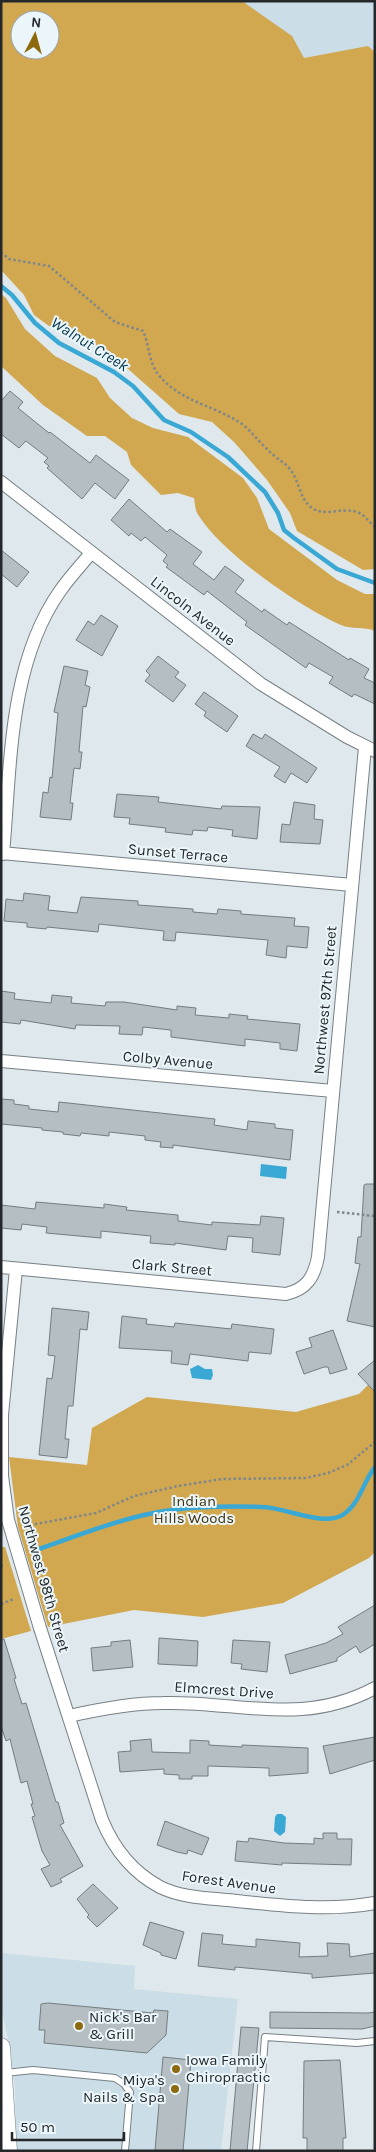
<svg xmlns="http://www.w3.org/2000/svg" width="376" height="2152" font-family="Karla,sans-serif">
  <style>
    .built { fill: #cbdde6 }
    .forest { fill: #d1a850; fill-rule: evenodd }
    .water { fill: #3aa8d4 }
    .lines { fill: none; stroke-linecap: round; stroke-linejoin: round }
    .stream { stroke: #3aa8d4; stroke-width: 4.5 }
    .building { fill: #b4bec3; stroke: #737d81 }
    .lane-casing { stroke: #778085; stroke-width: 8 }
    .street-casing { stroke: #778085; stroke-width: 14 }
    .secondary-casing { stroke: #778085; stroke-width: 19 }
    .path { stroke: #80878a; stroke-width: 2.5; stroke-dasharray: 2.5 2.5; stroke-linecap: butt }
    .lane { stroke: #fff; stroke-width: 6 }
    .street { stroke: #fff; stroke-width: 12 }
    .secondary { stroke: #fff; stroke-width: 18 }
    .poi-dot { fill: #8e6a0e; stroke: #ebf6fb; stroke-width: 2 }
    .labels { text-anchor: middle; dominant-baseline: central; stroke-width: 4; stroke-linejoin: round; paint-order: stroke }
    .street-label { font-size: 15px; fill: #24282a; stroke: #ebf6fb }
    .park-label { font-size: 15px; fill: #42310a; stroke: #ebf6fb }
    .poi-label { font-size: 15px; fill: #24282a; stroke: #ebf6fb; text-anchor: start }
    .water-label { font-size: 16px; font-style: italic; fill: #07384b; stroke: #ebf6fb }
  </style>
  <rect width="100%" height="100%" fill="#dee8ed"/>
  <path class="built" d="M75 1H375V147Z
    M1 1953 135 1966 134 1989 238 1999 221 2151H16L15 2090 10 2049 1 2005Z"/>
  <path class="forest" d="M1 1H242L292 36 304 58 368 46 375 52V569L363 570 297 531 290 513 267 480 234 442 212 422 179 414 119 361 71 328 49 326 34 315 24 295 1 270ZM20 20H50V50H20Z
    M1 294 6 298 25 329 55 356 97 378 110 398 132 418 153 428 188 437 243 478 257 498 269 529 337 580 365 594H375V631C364 626 352 630 341 625 300 607 223 554 199 516 195 511 195 504 194 498L178 493 161 495 131 465 127 452 105 436H87L43 405 1 366Z
    M375 1378V1552L369 1558 283 1603 203 1617 134 1610 48 1627 18 1527 9 1457 87 1465 92 1428 147 1397 296 1412 359 1394Z
    M1 1547H5L31 1631 1 1639Z"/>
  <path class="water" d="M261 1164 287 1167 286 1179 260 1176Z
    M198 1365 205 1369H212L213 1375 211 1380 192 1378 190 1369Z
    M277 1814H282L286 1817 285 1832 280 1836 274 1831 275 1817Z"/>
  <g class="lines">
    <path class="stream" d="M1 286 12 295 35 323 59 343 114 372 133 386 164 420 191 432 228 457 265 492 278 513 284 530 294 538 337 569 375 583
      M39 1549C74 1537 108 1523 144 1515 182 1506 223 1506 262 1507 285 1507 324 1528 344 1514 360 1503 363 1482 375 1467"/>
  </g>
  <path class="building" d="M10 391 23 402 18 408 49 433 50 432 90 463 96 455 129 480 115 499 95 483 82 499 47 468 49 466 44 462 48 458 26 441 19 448 1 434V401Z
    M129 499 167 532 170 529 202 552 193 564 214 580 225 566 244 580 235 592 262 612 264 609 287 625 289 622 349 660 350 658 369 669 364 678 375 683V704L354 694 352 697 329 683 333 677 309 663 306 668 245 625 247 622 207 591 204 595 166 567 168 565 163 561 167 555 145 537 141 541 131 533 129 536 111 520Z
    M1 550 29 572 17 587 1 574Z
    M101 615 118 626 102 656 76 640 88 621 94 625Z
    M158 656 179 672 175 677 186 685 173 702 145 681 150 675 146 671Z
    M64 666 88 671 85 685 90 687 86 707 83 706 79 752H82L80 769 74 768 70 803H73L71 820 40 817 43 792 48 793 50 777 52 778 58 713 54 712Z
    M204 692 238 716 227 732 204 716 206 712 195 704Z
    M253 734 262 739 265 734 317 768 307 783 291 773 285 783 274 776 280 767 246 746Z
    M117 794 159 797 158 802 221 809 222 806 260 807 257 839 232 836 233 830 208 827 207 831 193 830 192 835 165 832 166 828 129 824 130 818 114 817Z
    M294 802 315 805 314 819 323 820 320 844 280 842 282 824 290 825Z
    M24 893 50 896 48 910 77 913 81 897 138 901V905L193 909V912L217 914 218 909 241 911V914L295 918 294 926 309 927 307 948 287 946 286 958 266 955 268 940 176 932 175 941 163 940 164 931 99 924 98 932 47 927 46 929 27 927V923L4 921 6 899 23 901Z
    M1 991 15 993 14 999 51 1003 52 995 72 997 71 1003 105 1006 106 1002H124L177 1010V1006L196 1008 195 1015 229 1018V1014L248 1016 247 1019 300 1024 297 1051 280 1049V1043L245 1039V1046L171 1037V1030L143 1027 142 1035 119 1034 120 1026 76 1025 75 1029 21 1020 20 1024 1 1022Z
    M1 1099 14 1100V1104L29 1106V1109L58 1112 59 1102 215 1119 214 1125 247 1130 248 1121 275 1124V1128L293 1130 290 1160 173 1145V1148L160 1147 161 1142 145 1140V1136L109 1132V1136L81 1133 80 1136 63 1134V1132L42 1130V1128L1 1124Z
    M366 1184H375V1327L347 1321 360 1264 355 1263 358 1237H361L364 1185Z
    M36 1202 104 1208V1204L127 1207 126 1210 178 1215V1221L212 1225V1222L260 1225 261 1216 284 1218 280 1255 252 1252 253 1238 228 1236 226 1250 175 1243V1245L150 1243 151 1236 101 1231V1238L46 1233 47 1227 22 1224 21 1230 1 1228V1205L35 1209Z
    M52 1308 89 1312 87 1330 80 1329 73 1406H68L65 1439H69L67 1458 39 1455 47 1378 52 1379 55 1356 48 1355Z
    M122 1316 147 1319 146 1324 174 1327 175 1323 231 1329 232 1324 274 1329 271 1354 249 1352 248 1361 190 1354 188 1365 171 1363 172 1351 119 1348Z
    M333 1330 347 1369 330 1374 328 1367H324L304 1374 296 1352 312 1347 309 1338Z
    M375 1360V1392L358 1374Z
    M375 1605V1644L360 1653 356 1646 337 1658V1661L290 1674 285 1655 326 1643 343 1634 338 1627Z
    M159 1638 198 1641 197 1666 158 1664Z
    M1 1639H4L16 1678 14 1679 22 1704 26 1703 56 1802H58L64 1823 60 1825 83 1866 60 1879 62 1882 51 1887 41 1869 50 1865 42 1851 32 1817 35 1816 31 1804H33L27 1781 21 1783 10 1739 6 1741 1 1726Z
    M130 1640 133 1667 93 1671 91 1648 111 1646V1642Z
    M233 1640 270 1642 267 1672 241 1669 242 1664 231 1663Z
    M375 1737V1760L330 1774 323 1746Z
    M151 1739 152 1752 190 1753V1740L209 1741V1745L242 1747V1745L308 1748V1773L269 1776V1768L208 1766V1776H192V1779H179V1775L164 1774V1769L120 1772 118 1752 131 1751 130 1741Z
    M165 1821 209 1838 202 1855 188 1850 187 1854 177 1852 157 1845Z
    M323 1833H337V1839H352L351 1865 282 1863V1865L235 1861 237 1841 248 1842 249 1838 284 1843 314 1844V1838L323 1839Z
    M93 1884 118 1908 97 1927 87 1917 89 1915 77 1899Z
    M150 1922 184 1932 176 1959 161 1955V1953L143 1945Z
    M202 1933 223 1935 222 1944 256 1947V1939L300 1943 299 1957 328 1956 327 1943 349 1944 350 1957 375 1953V1973L312 1978V1974L235 1967V1970L198 1966Z
    M48 2003 153 2013 154 2010 168 2011 166 2035 147 2053 44 2043 45 2030H39L41 2004Z
    M270 2012 368 2013 375 2012V2026L362 2029 270 2028Z
    M241 2027 259 2028 247 2151H230Z
    M163 2057 191 2060 183 2151H155Z
    M340 2060 346 2138H343V2151H307V2138H303L304 2061Z"/>
  <g class="lines">
    <g class="lane-casing">
      <path id="lane" d="M5 2073 33 2070 115 2078 124 2084 130 2092 125 2151
        M256 2151 265 2037 357 2043 375 2041"/>
    </g>
    <g class="street-casing">
      <path id="street" d="M1 482 261 684 347 737 375 751
        M1 853 352 885
        M3 854C11 767 8 665 60 591 69 578 81 565 91 553
        M1 1061 333 1091
        M1 1267 286 1294C307 1289 314 1277 318 1257L365 747
        M16 1269 2 1415V1476L8 1520 40 1628 102 1820C114 1849 132 1872 160 1887 180 1897 205 1898 227 1900 277 1905 325 1912 375 1903
        M69 1716C100 1709 131 1703 163 1703 239 1701 302 1727 375 1688"/>
    </g>
    <g class="secondary-casing">
      <path id="secondary" d="M1 2047 8 2151"/>
    </g>
    <path class="path" d="M1 252 9 259 49 266 115 322 143 331C149 344 149 363 158 374 179 401 212 405 239 422 250 429 258 441 267 449 273 456 281 460 287 466 300 478 298 498 312 508 324 517 343 507 357 512 365 515 369 522 375 527
      M337 1212 375 1216
      M25 1526 96 1513 134 1496 178 1486 222 1479 306 1478 328 1473 347 1465 375 1442
      M1 1566 3 1565
      M1 1604 14 1599"/>
    <use href="#lane" class="lane"/>
    <use href="#street" class="street"/>
    <use href="#secondary" class="secondary"/>
  </g>
  <g class="poi-dot">
    <circle cx="79" cy="2026" r="5"/>
    <circle cx="176" cy="2069" r="5"/>
    <circle cx="175" cy="2089" r="5"/>
  </g>
  <g class="labels">
    <g class="street-label">
      <text transform="translate(193 611) rotate(38)">Lincoln Avenue</text>
      <text transform="translate(178 853) rotate(5)">Sunset Terrace</text>
      <text transform="translate(325 1000) rotate(-85)">Northwest 97th Street</text>
      <text transform="translate(168 1060) rotate(5)">Colby Avenue</text>
      <text transform="translate(172 1267) rotate(5)">Clark Street</text>
      <text transform="translate(44 1579) rotate(74)">Northwest 98th Street</text>
      <text transform="translate(224 1690) rotate(4)">Elmcrest Drive</text>
      <text transform="translate(229 1882) rotate(8)">Forest Avenue</text>
    </g>
    <g class="park-label">
      <text x="194" y="1501">Indian<tspan x="194" dy="17">Hills Woods</tspan></text>
    </g>
    <g class="poi-label">
      <text x="89" y="2017">Nick's Bar<tspan x="89" dy="17">&amp; Grill</tspan></text>
      <text x="186" y="2060">Iowa Family<tspan x="186" dy="17">Chiropractic</tspan></text>
      <text x="165" y="2080" text-anchor="end">Miya's<tspan x="165" dy="17">Nails &amp; Spa</tspan></text>
    </g>
    <g class="water-label">
      <text transform="translate(90 344) rotate(32)">Walnut Creek</text>
    </g>
  </g>
  <rect width="376" height="2152" fill="none" stroke="#24282a" stroke-width="5"/>
  <g transform="translate(35 35) rotate(6)"><circle r="24" fill="#ebf6fb" stroke="#9ba4a7"/>
  <path d="M0-4L9 19L0 12L-9 19Z" fill="#8e6a0e"/>
  <text y="-8" font-size="14" font-weight="bold" text-anchor="middle" fill="#24282a">N</text>
  </g>
  <path d="M12 2132v8h112v-8" fill="none" stroke="#24282a" stroke-width="2.5"/>
  <text x="20" y="2132" font-size="15" fill="#24282a" stroke="#ebf6fb" stroke-width="4" paint-order="stroke">50 m</text>
</svg>
